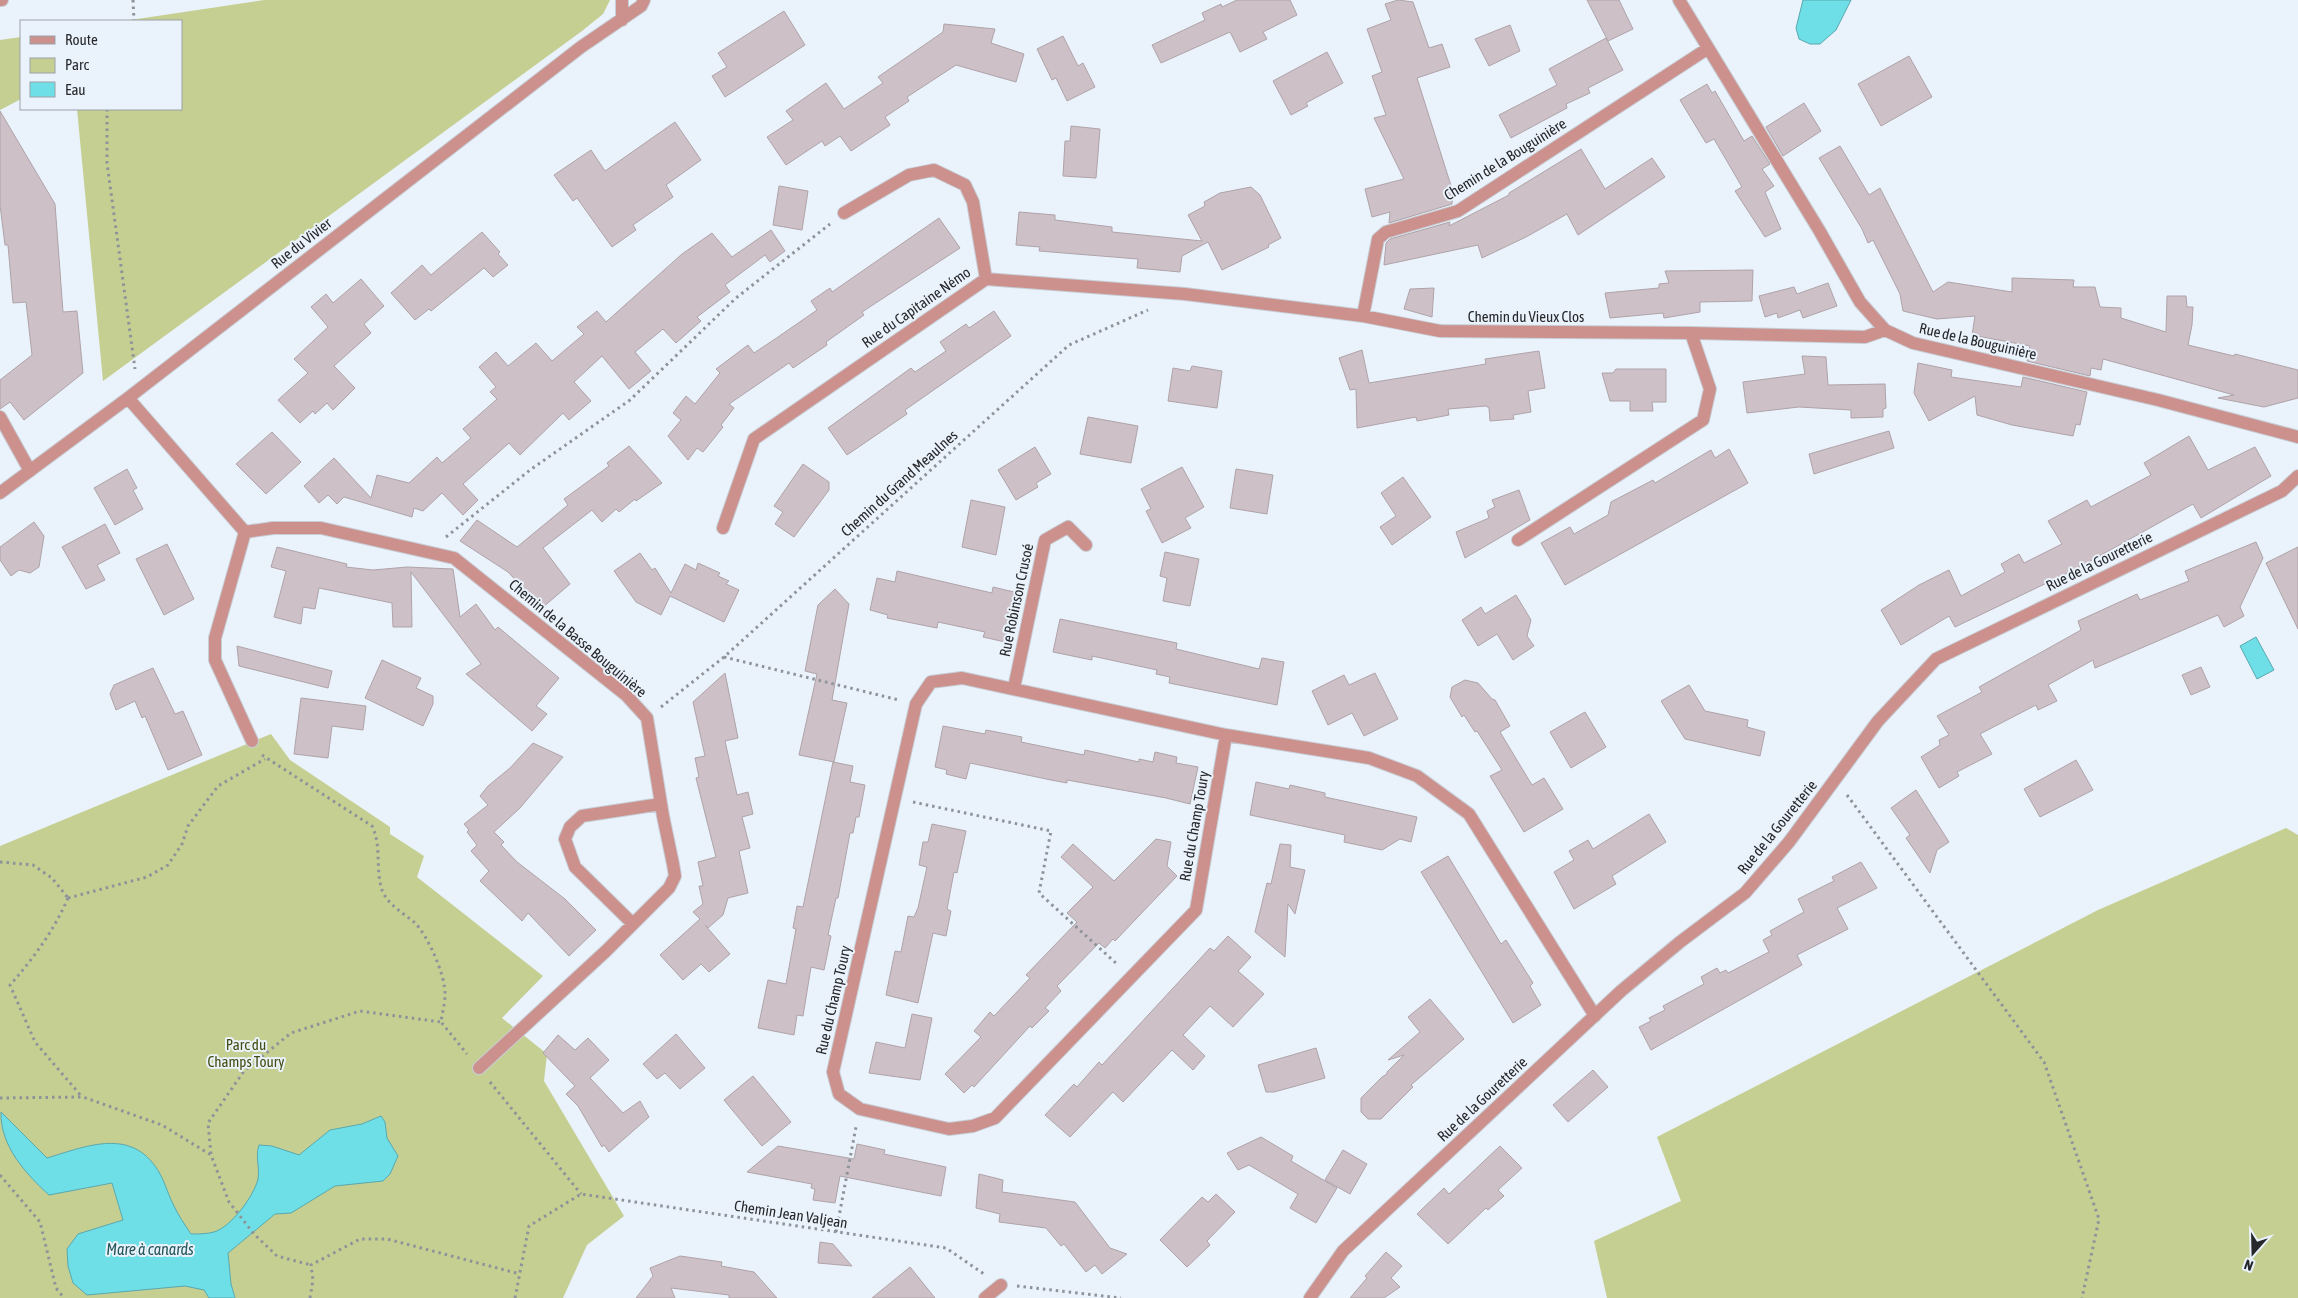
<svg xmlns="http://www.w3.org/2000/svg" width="2298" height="1298" font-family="'Asap Condensed',sans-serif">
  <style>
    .green { fill: #c4cf91 }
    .water { fill: #6fdfe7; stroke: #59a8af }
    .building { fill: #cdc1c7; stroke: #afa3a9 }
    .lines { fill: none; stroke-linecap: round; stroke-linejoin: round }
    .minor-casing { stroke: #c7ced6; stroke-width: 14 }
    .path { stroke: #8e939a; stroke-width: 3; stroke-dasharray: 2.5 4; stroke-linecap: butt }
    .minor { stroke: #cc918d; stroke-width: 12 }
    .labels { text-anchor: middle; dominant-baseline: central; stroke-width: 4; stroke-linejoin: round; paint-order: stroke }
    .street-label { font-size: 15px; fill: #26282c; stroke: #eaf2fb }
    .park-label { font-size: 15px; fill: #454d13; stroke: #eaf2fb }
    .water-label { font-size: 16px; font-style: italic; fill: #25565a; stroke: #eaf2fb }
  </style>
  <rect width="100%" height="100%" fill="#eaf2fb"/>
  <path class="green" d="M264 0H610L603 14 582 31 103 381 77 109H181V21H124Z
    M21 37V99L0 110V40Z
    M271 734 290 760 390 827V834L424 856 417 877 543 976 502 1018 547 1054 544 1081 624 1216 587 1245 563 1298H0V846Z
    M2286 828 2298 835V1298H1607L1594 1241 1681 1201 1657 1137 2098 910Z"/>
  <path class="water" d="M1803 0H1851L1836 30 1820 44H1810L1799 39 1796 28Z
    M2256 637 2274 670 2257 679 2240 646Z
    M1 1112 47 1158C84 1147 128 1128 155 1166 164 1178 167 1192 173 1204 178 1215 185 1225 191 1234 198 1234 207 1234 214 1232 231 1227 254 1196 258 1179 260 1167 255 1157 259 1145L272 1146 299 1155 330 1130 362 1124 381 1116 385 1122 387 1138 398 1156 390 1174 383 1181 335 1186 291 1213 275 1214 228 1253 231 1284 235 1298H209L204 1290 185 1286 87 1295 73 1283 68 1266 67 1249 78 1234 123 1220 112 1183 49 1195C26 1174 0 1146 1 1112Z"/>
  <path class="building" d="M1237 0H1290L1297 15 1263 32 1267 39 1240 52 1230 32 1161 63 1152 45 1205 20 1202 13 1221 4 1222 7Z
    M1398 0 1413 2 1429 48 1442 44 1450 67 1417 78 1453 192 1452 204 1389 223 1390 212 1372 217 1365 189 1404 179 1374 118 1386 115 1372 76 1382 72 1367 29 1391 20 1385 4Z
    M1587 0H1619L1633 29 1608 41Z
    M784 11 805 45 725 97 712 76 727 67 718 53Z
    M944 24 995 29 991 43 1024 54 1016 82 956 65 907 97 909 101 885 117 890 125 851 151 840 136 825 146 822 141 786 165 767 137 793 120 786 111 826 83 844 109 883 83 878 77 943 32Z
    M1510 25 1520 51 1489 66 1475 39Z
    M1063 36 1078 66 1083 63 1095 87 1067 101 1056 78 1052 80 1037 49Z
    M1606 38 1623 70 1588 88 1590 93 1566 104 1567 108 1511 138 1499 115 1557 85 1549 69Z
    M1327 52 1343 83 1306 103 1308 106 1291 115 1273 81Z
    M1909 56 1932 97 1881 126 1858 84Z
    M1707 84 1712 93 1715 91 1744 141 1752 136 1770 164 1762 169 1774 186 1765 192 1781 229 1765 237 1735 191 1742 187 1714 139 1706 143 1680 100Z
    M1804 103 1821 131 1783 156 1766 127Z
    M0 111 55 204 63 312 77 311 83 373 24 420 10 402 0 409V380L32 355 26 302 13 303 8 245H5L0 205Z
    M675 122 701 160 666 185 673 197 633 225 636 230 612 247 577 198 573 201 554 175 591 150 605 171Z
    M1071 126 1100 129 1096 178 1063 176 1065 141H1070Z
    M1840 146 1869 195 1880 188 1933 292 1948 282 2012 292V278L2074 280 2073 287H2095L2100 307 2121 308V318L2166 332 2167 296H2186L2187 307H2193L2192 325 2188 345 2234 356 2235 354 2298 370V398L2264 407 2218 398 2234 395 2103 359 2101 370 2091 368 2090 376 2027 361 2030 346 1972 335 1975 316 1937 319 1903 311 1900 294 1873 240 1868 243 1862 229 1819 158Z
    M1581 149 1605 189 1652 158 1665 177 1578 235 1567 214 1526 237 1482 258 1478 245 1384 265 1386 243 1390 239 1450 222 1449 226 1509 195V193Z
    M779 186 808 191 802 230 773 225Z
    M1251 187 1260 195 1281 238 1268 245 1269 247 1222 270 1208 242 1182 256 1180 272 1137 268 1138 259 1039 251 1040 247 1016 245 1019 212 1055 215V220L1112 227V232L1202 241 1188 215 1205 206 1204 202 1220 193Z
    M939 218 960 248 862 312 864 315 826 342 827 345 793 368 789 363 729 404 734 408 721 425 723 427 703 452 697 448 688 460 668 436 681 420 673 413 686 396 695 404 720 373 716 369 748 345 754 353 778 337 817 310 811 301 830 288 832 292Z
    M771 230 785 251 770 262 765 255 725 285 730 292 697 317 701 321 676 343 663 329 635 352 651 371 629 389 602 356 574 382 591 401 569 420 563 413 520 455 509 443 463 484 478 500 463 515 442 493 423 511 414 508 412 517 344 497 337 504 328 495 319 503 304 486 334 458 371 498 377 475 409 483 437 457 442 463 471 438 463 429 497 399 490 392 496 387 479 367 496 352 508 366 536 343 552 361 584 334 577 327 597 311 606 322 682 254 712 233 732 257Z
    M482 232 500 252 498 254 508 265 493 277 484 268 431 311 429 309 415 320 391 293 422 265 431 275Z
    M1753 270 1752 301 1700 302V312L1664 318 1663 313 1610 318 1605 293 1659 288V284L1669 283 1665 271Z
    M361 279 384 306 364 324 371 333 334 366 355 388 333 410 327 403 315 414 313 411 300 423 278 400 308 373 294 359 328 327 311 307 326 294 333 303Z
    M1828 283 1837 306 1803 318 1800 310 1778 318 1777 313 1765 317 1759 296 1794 287 1797 294Z
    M1434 288 1432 317 1404 309 1410 289Z
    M994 311 1011 336 905 410 907 414 847 455 828 428 911 368 915 372 946 351 940 342 966 324 969 328Z
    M1362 350 1369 383 1486 364 1485 359 1539 351 1545 388 1528 391 1531 412 1513 415 1514 419 1490 421 1489 408 1486 406 1448 409 1449 415 1417 421 1416 417 1357 428 1356 389 1350 390 1339 358Z
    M1802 356 1826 357 1828 385 1885 384 1886 408 1883 409V417L1851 418V410L1799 407 1747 413 1743 382 1805 374Z
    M1918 363 1952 370 1951 377 2021 387 2023 377 2087 392 2080 425 2076 424 2073 436 2012 425 1977 415 1975 396 1929 421 1914 393Z
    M1192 366 1222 371 1217 408 1168 401 1173 368 1190 371Z
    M1616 369H1666V402H1652L1653 411H1630V401H1610L1602 373H1613Z
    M1088 417 1138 426 1131 463 1080 454Z
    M1889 431 1894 448 1814 474 1809 454Z
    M272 432 301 462 266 494 236 464Z
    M2189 436 2208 470 2255 447 2271 476 2201 518 2193 504 2076 569 1955 627 1949 616 1901 645 1881 610 1919 585 1949 570 1961 596 2005 572 2001 564 2019 554 2024 563 2062 544 2048 521 2087 500 2091 507 2151 475 2144 463Z
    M629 446 662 483 636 501 635 499 619 512 616 509 602 522 592 510 543 548 570 584 542 608 508 572 460 541 477 520 517 547 568 505 564 499 609 466 607 463Z
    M1035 447 1051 474 1036 483 1038 487 1016 500 998 470Z
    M1729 449 1748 483 1565 585 1541 543 1570 527 1574 534 1608 515 1611 502 1653 480 1655 483 1711 450 1715 458Z
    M803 464 829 482V490L794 537 775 524 783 512 774 506Z
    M1182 467 1204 507 1185 518 1191 528 1162 543 1146 511 1151 509 1141 489Z
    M127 469 137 488 133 490 143 509 115 525 94 488Z
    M1236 469 1273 475 1267 514 1230 508Z
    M1403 477 1431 517 1392 545 1380 527 1396 516 1381 493Z
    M1519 490 1530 520 1465 558 1456 532 1489 518 1487 511 1495 507 1492 500Z
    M971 500 1005 507 996 555 962 547Z
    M34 522 44 536 39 567 30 573 19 570 11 576 0 560V547Z
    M105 524 120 553 97 565 105 580 86 589 62 547Z
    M2256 542 2263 558 2240 607 2244 616 2224 627 2218 615 2095 668 2093 660 2048 685 2057 701 2038 710 2036 705 1980 734 1992 754 1957 772 1959 776 1939 788 1921 757 1940 745 1939 740 1949 735 1937 716 1982 692 1979 687 2081 630 2078 621 2137 594 2140 600 2189 581 2185 571Z
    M167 544 194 599 164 615 136 559Z
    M277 547 347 564 346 567 373 570 407 567 453 569 460 617 476 604 495 630 498 627 559 678 536 706 547 714 532 731 466 674 481 664 411 572 412 627H393L392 603 319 588 315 609 303 607 301 624 274 617 286 571 271 567Z
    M2298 547V629L2266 563Z
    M1165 552 1199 559 1190 606 1163 601 1167 578 1160 576Z
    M640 553 652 570 655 568 671 593 685 564 696 570 698 563 720 573 718 576 729 581 726 584 739 590 724 622 670 596 661 615 636 602 614 571Z
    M897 571 992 593 993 587 1014 592 1005 642 983 637 985 632 938 622 937 628 887 618 888 615 870 610 877 578 895 582Z
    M835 589 849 604 832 700 847 703 834 762 799 755 817 674 805 671 818 605Z
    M1516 595 1531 620 1527 636 1534 646 1513 660 1497 634 1478 646 1462 620 1481 607 1485 614Z
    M1060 619 1177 643 1176 649 1259 669 1262 658 1284 662 1277 705 1169 683 1170 677 1156 674 1157 670 1106 659 1092 656V660L1053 652Z
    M237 646 332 671 328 688 239 666Z
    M382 660 421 678 416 688 433 696V704L423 726 365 698Z
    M2201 667 2210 687 2191 695 2182 675Z
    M153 668 175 714 183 711 202 755 168 770 145 716 142 718 135 701 116 710 110 694 114 685Z
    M725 673 738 738 725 741 737 795 748 792 753 814 742 817 750 848 739 851 748 893 728 898 723 915 708 928 705 925 730 954 709 972 701 964 683 980 660 955 700 919 693 912 703 904 699 886H703L698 862 716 857 696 778 699 777 695 758 705 756 693 702Z
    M1375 673 1398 719 1364 736 1352 713 1328 725 1312 691 1344 675 1349 685Z
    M1465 680 1478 683 1492 699 1495 700 1510 726 1500 732 1532 785 1544 778 1563 809 1524 832 1490 776 1502 770 1477 731 1475 732 1464 715 1462 717 1450 697 1452 687Z
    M1689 685 1705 711 1748 720 1747 727 1765 732 1760 756 1685 739 1661 701Z
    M301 698 366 706 363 730 332 726 328 758 294 754Z
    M1585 712 1606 747 1571 768 1550 732Z
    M943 726 985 734 986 730 1022 737 1021 742 1084 755 1085 750 1139 762V759L1153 762 1155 752 1177 757 1176 763 1198 767 1190 804 1166 798 1067 780V783L1051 780 970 763 966 779 946 774 947 770 935 767Z
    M533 743 563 757 520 808 494 832 504 842 501 845 517 862 565 899 596 930 569 956 528 913 522 921 480 881 489 871 471 851 477 845 467 832 469 830 464 824 488 805 480 796 488 786 510 768Z
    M2076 760 2093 790 2040 817 2024 789Z
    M833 762 853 766 850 782 865 785 859 817H856L853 833H850L838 898H836L828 935 831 936 824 970 811 967 803 1016 797 1015 794 1035 758 1028 768 980 786 984 796 929 793 928 797 906 803 907Z
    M1256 782 1289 789 1290 785 1325 793V797L1417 817 1411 842 1400 839 1382 850 1344 842 1345 835 1250 815Z
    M1916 790 1949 842 1937 850 1930 873 1906 838 1910 835 1891 808Z
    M1649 814 1666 842 1612 876 1616 884 1574 909 1554 872 1574 860 1569 851 1588 840 1593 849Z
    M932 824 966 831 957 873 954 872 947 909 951 911 946 936 933 933 918 1003 886 995 895 951 901 952 908 916 914 917 918 908 927 867 919 865 923 842H928Z
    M1156 839 1171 842 1167 866 1177 876 1115 941 1113 939 1105 948 1099 943 1057 986 1061 991 1045 1008 1049 1011 1032 1028 1030 1026 974 1087 972 1085 964 1093 945 1074 981 1037 974 1031 990 1012 994 1016 1030 978 1026 975 1077 922 1067 913 1093 887 1061 857 1073 844 1114 881Z
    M1280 844 1291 845 1290 867 1305 870 1295 914 1288 904 1285 957 1255 932 1267 883 1271 884Z
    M1448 856 1501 944 1506 940 1533 983 1530 986 1541 1005 1513 1023 1421 872Z
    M1861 862 1877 888 1837 908 1848 929 1797 955 1802 965 1651 1050 1639 1027 1651 1021 1649 1018 1665 1010 1663 1006 1704 984 1701 977 1717 968 1720 973 1726 970 1728 973 1769 952 1763 940 1772 935 1770 931 1804 912 1798 899 1834 881 1832 877Z
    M1228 936 1251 957 1238 971 1264 994 1233 1027 1210 1006 1183 1035 1205 1056 1193 1070 1172 1050 1123 1102 1113 1092 1070 1137 1045 1115 1074 1084 1077 1087 1099 1062 1102 1065 1210 948 1214 951Z
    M1430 999 1464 1039 1411 1085 1413 1087 1381 1119H1368L1361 1112V1098L1382 1077 1387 1074V1072L1404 1055 1388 1060 1420 1032 1408 1017Z
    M912 1014 932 1018 920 1080 869 1073 876 1042 905 1048Z
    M676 1034 705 1068 680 1089 665 1073 657 1079 643 1064Z
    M558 1035 575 1050 588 1038 609 1060 590 1078 623 1113 640 1101 649 1117 609 1152 604 1145 602 1147 578 1106 566 1094 575 1086 543 1053Z
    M1316 1048 1325 1078 1274 1092H1266L1258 1065Z
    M1593 1070 1608 1087 1568 1122 1553 1105Z
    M753 1076 791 1122 762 1146 724 1100Z
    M1261 1137 1293 1156 1291 1161 1337 1188 1316 1223 1290 1208 1298 1194 1249 1165 1238 1170 1227 1153Z
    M857 1144 885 1150 884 1154 946 1167 941 1196 840 1176 835 1203 813 1200 815 1189 811 1188 812 1184 747 1172 778 1146 854 1159Z
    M1500 1146 1522 1168 1498 1190 1504 1196 1488 1210 1486 1208 1448 1244 1417 1214 1444 1188 1449 1194Z
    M1343 1150 1367 1164 1350 1194 1325 1180Z
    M979 1174 1003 1180 1002 1192 1075 1202 1110 1248 1127 1254 1102 1274 1095 1265 1086 1272 1064 1244 1061 1246 1046 1228 999 1222 1000 1214 976 1208Z
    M1216 1194 1235 1212 1207 1241 1210 1245 1187 1267 1160 1240 1202 1197 1208 1202Z
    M820 1242 833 1244 852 1266 818 1263Z
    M1386 1252 1402 1266 1391 1278 1400 1287 1384 1298H1350L1367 1278 1365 1276Z
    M680 1256 722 1262 721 1266 754 1272 777 1298H729V1295L671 1288 675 1298H636L653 1276 650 1268Z
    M910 1267 935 1298H872Z"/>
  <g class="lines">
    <g class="minor-casing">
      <path id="minor" d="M0 0H2
        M1679 0 1819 230 1860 302 1885 330 1913 343 2158 400 2298 437
        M622 20V0
        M844 213 909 175 934 170 965 185 973 202 986 279
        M1363 316 1378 239 1386 232 1458 211 1707 49
        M128 398 245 532
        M0 417 30 471
        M0 493 128 398 581 47 641 6 644 0
        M723 528 754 439 986 279 1185 294 1363 316 1440 331 1691 333 1865 337 1885 330
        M245 532 273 528H321L454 558 626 695 647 718 663 816 673 864 675 876 669 888 606 951 479 1068
        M245 532 215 638V660L252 741
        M1518 540 1703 420 1710 389 1691 333
        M1014 688 1045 540 1068 527 1086 545
        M1226 735 1196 910 995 1118 973 1126 949 1129 860 1109 839 1094 833 1072 916 704 931 682 962 678 1226 735 1369 758 1417 776 1469 814 1595 1016
        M632 923 575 867 565 839 570 827 582 816 661 804
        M985 1298 1001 1285
        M1310 1298 1343 1251 1621 991 1680 942 1745 893 1789 842 1878 721 1936 659 2282 491 2298 476"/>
    </g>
    <path class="path" d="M133 0 134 21
      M107 109V163L135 369
      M446 537 530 470 630 400 736 298 830 224
      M724 657 899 700
      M661 707 724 657 1069 345 1148 310
      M262 755 372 826C382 846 375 869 382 890 388 905 402 912 414 922 428 935 446 977 445 995 445 1004 442 1013 441 1022L467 1054
      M1847 795 2044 1062 2099 1219 2082 1298
      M913 802 1051 831 1039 893 1118 965
      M0 862 33 865 52 878 68 898
      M68 898 147 877 168 865 182 844 188 826 218 786 265 759
      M68 898C54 930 34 958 10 985L35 1042 82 1097
      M490 1082 581 1194
      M0 1098 83 1097 162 1125 211 1155 229 1202 254 1234 277 1256 311 1265
      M211 1154 208 1123 244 1071 291 1033 360 1011 441 1022
      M0 1175 40 1222 56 1288 64 1298
      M836 1232 856 1127
      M1017 1286 1121 1298
      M310 1298 313 1280 311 1265 360 1239H387L520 1274
      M515 1298 529 1226 581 1194 946 1248 984 1274"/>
    <use href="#minor" class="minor"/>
  </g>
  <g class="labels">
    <g class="street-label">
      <text transform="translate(1505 159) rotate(-32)">Chemin de la Bouguinière</text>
      <text transform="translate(301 243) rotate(-38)">Rue du Vivier</text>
      <text transform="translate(916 307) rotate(-35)">Rue du Capitaine Némo</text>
      <text x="1526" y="316">Chemin du Vieux Clos</text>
      <text transform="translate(1978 341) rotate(13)">Rue de la Bouguinière</text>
      <text transform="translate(899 483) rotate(-42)">Chemin du Grand Meaulnes</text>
      <text transform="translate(2099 561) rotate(-26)">Rue de la Gouretterie</text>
      <text transform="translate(1016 600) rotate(-78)">Rue Robinson Crusoé</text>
      <text transform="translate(578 638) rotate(40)">Chemin de la Basse Bouguinière</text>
      <text transform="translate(1194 826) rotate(-80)">Rue du Champ Toury</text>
      <text transform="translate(1777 827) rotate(-51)">Rue de la Gouretterie</text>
      <text transform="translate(833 1000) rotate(-77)">Rue du Champ Toury</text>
      <text transform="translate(1482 1099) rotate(-43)">Rue de la Gouretterie</text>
      <text transform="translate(791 1214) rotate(9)">Chemin Jean Valjean</text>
    </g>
    <g class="park-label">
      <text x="246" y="1044">Parc du<tspan x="246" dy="17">Champs Toury</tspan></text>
    </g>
    <g class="water-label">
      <text x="150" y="1249">Mare à canards</text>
    </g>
  </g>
  <rect x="20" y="20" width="162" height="90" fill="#eaf2fb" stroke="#9ca1a8"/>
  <rect x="30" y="36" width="25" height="8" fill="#cc918d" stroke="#9ca1a8"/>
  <text x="65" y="45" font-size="15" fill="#26282c">Route</text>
  <rect x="30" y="58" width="25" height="15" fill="#c4cf91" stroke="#9ca1a8"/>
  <text x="65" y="70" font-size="15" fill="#26282c">Parc</text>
  <rect x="30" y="82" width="25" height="15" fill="#6fdfe7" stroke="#9ca1a8"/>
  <text x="65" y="95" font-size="15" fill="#26282c">Eau</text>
  <g transform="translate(2253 1253) rotate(200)" stroke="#eaf2fb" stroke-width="4" paint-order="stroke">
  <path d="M0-4L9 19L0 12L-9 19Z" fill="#26282c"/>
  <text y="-8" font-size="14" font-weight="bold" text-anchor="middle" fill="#26282c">N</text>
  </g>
</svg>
